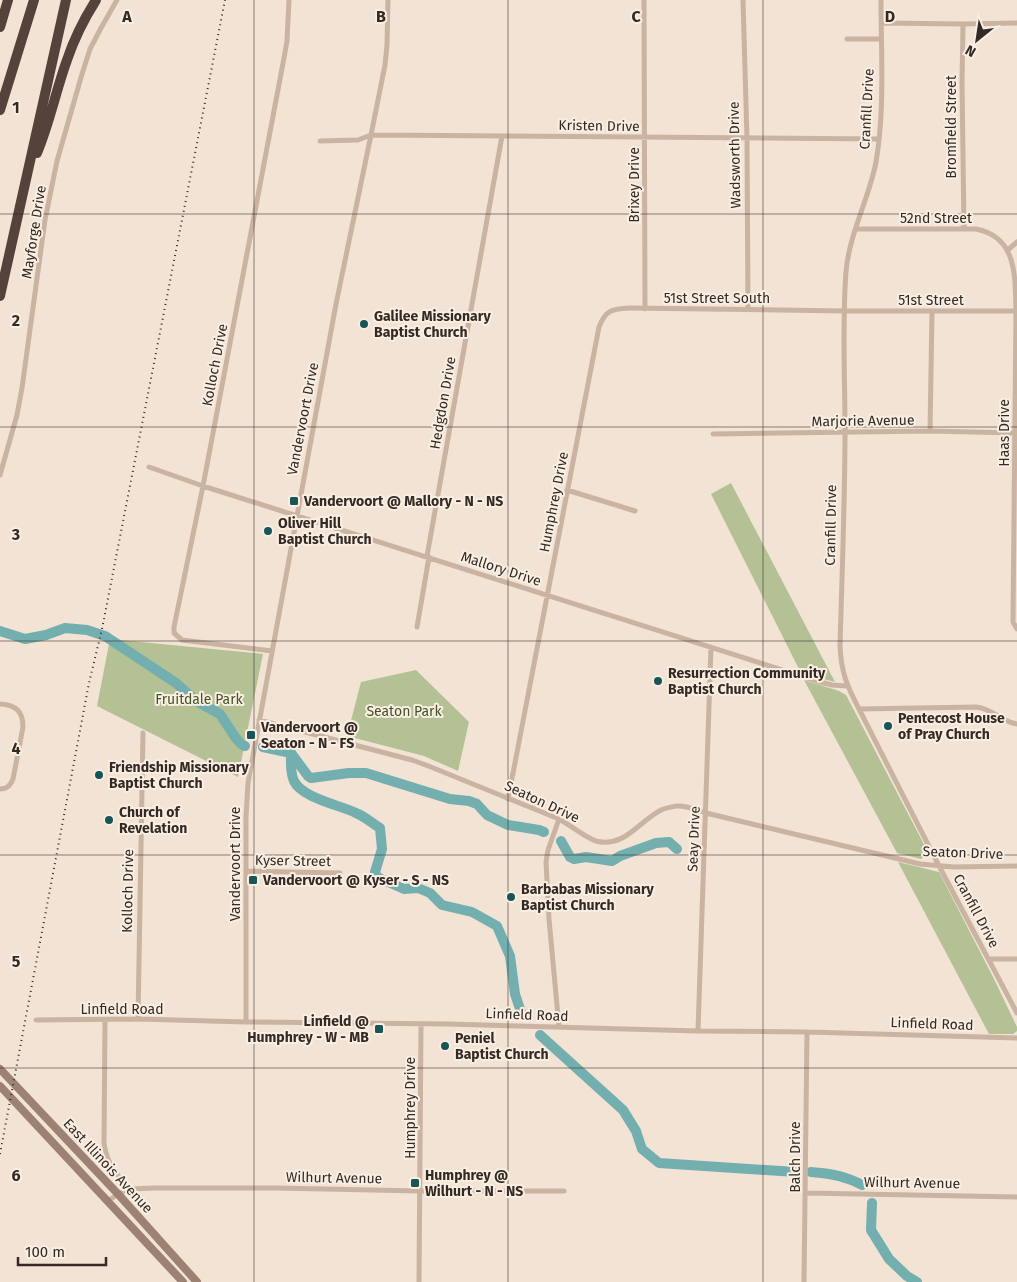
<svg xmlns="http://www.w3.org/2000/svg" width="1017" height="1282" font-family="'Fira Sans',sans-serif">
  <style>
    .green { fill: #b3c195 }
    .lines { fill: none; stroke-linecap: round; stroke-linejoin: round }
    .river { stroke: #74afaf; stroke-width: 10 }
    .minor { stroke: #cab3a1; stroke-width: 5 }
    .secondary { stroke: #9d8173; stroke-width: 8 }
    .motorway { stroke: #55423b; stroke-width: 10 }
    .rail { stroke: #342924; stroke-width: 2; stroke-dasharray: 1 4; stroke-linecap: butt }
    .grid { fill: none; stroke: #342924; stroke-width: 1; stroke-opacity: 0.55 }
    .poi-dot { fill: #195456; stroke: #f9eee2; stroke-width: 2 }
    .labels { text-anchor: middle; dominant-baseline: central; stroke-width: 4; stroke-linejoin: round; paint-order: stroke }
    .street-label { font-size: 14px; fill: #342924; stroke: #f9eee2 }
    .poi-label { font-size: 14px; font-weight: bold; fill: #342924; stroke: #f9eee2; text-anchor: start }
    .park-label { font-size: 14px; fill: #445327; stroke: #f9eee2 }
    .grid-label { font-size: 16px; text-anchor: middle; font-weight: bold; fill: #342924; stroke: #f9eee2; stroke-width: 4; stroke-linejoin: round; paint-order: stroke }
  </style>
  <rect width="100%" height="100%" fill="#f2e3d5"/>
  <path class="green" d="M731 483 835 682 801 673 711 494Z
    M110 639 263 654 238 777 97 706Z
    M416 670 469 722 458 771 424 756 347 736 361 682Z
    M804 680 839 691 846 695 928 852 927 856H925L921 859 897 853Z
    M898 862 939 872 994 979 1017 1027V1031L1013 1034H989Z"/>
  <g class="lines">
    <path class="river" d="M0 631 25 639 46 635 65 628 87 630 105 636 176 683 196 701 220 714 235 737 241 744 245 746
      M263 747 291 753C291 762 290 773 294 781 302 798 340 805 356 813 364 816 372 823 380 828L382 849 375 872 377 877 404 889 418 888 430 893 442 905 472 912 497 926 510 956 515 994 522 1015
      M291 753 308 776 311 778 349 773H366L450 799 469 801 477 804 487 815 508 825 539 830 544 832
      M561 841 570 857 574 859 586 857 612 861 620 856 656 843 669 842 677 849
      M540 1035 623 1110 636 1131 642 1149 659 1163 796 1172
      M811 1172C828 1173 846 1176 862 1185
      M872 1203 871 1230 889 1259 907 1276 917 1282"/>
    <path class="minor" d="M644 0 645 309
      M743 0 747 139 748 310
      M881 0C881 53 885 110 876 162 869 199 849 234 846 272 842 324 845 378 845 430 845 502 842 574 840 646 841 672 847 686 859 709L939 866 1017 1013
      M881 23 963 24 1017 23
      M963 24 962 82 964 229
      M847 39H881
      M320 141 358 140 371 135 879 139
      M856 229H976C1017 237 1015 275 1016 311L1013 622 1017 629
      M1009 249 1017 242
      M930 431 932 311
      M713 434 930 431 1014 433
      M149 467 203 486 820 682 832 685 847 686
      M0 475 17 415 22 388 45 220 57 161 82 74 90 49 101 28 117 0
      M567 490 635 511
      M427 556 502 136
      M417 627 429 557
      M272 651 182 640 174 633V627L203 486 284 58 287 41 289 0
      M0 704C16 705 23 711 23 727L13 779C10 786 7 789 0 789
      M859 709 976 707C992 708 1001 722 1017 724
      M259 720 412 760 431 767 559 819C570 825 586 838 596 841 625 848 638 822 661 810 665 808 671 807 676 806 686 805 697 810 706 813L920 864 954 867 1017 866
      M508 799 599 327C606 309 613 309 631 308L845 311H1017
      M559 819 548 850 546 862 549 919 559 1027
      M246 871 340 873
      M989 959H1017
      M138 1019 143 733
      M36 1020 138 1019 246 1022 448 1024 698 1031 807 1032 1017 1038
      M105 1020 104 1143C107 1164 116 1174 130 1189
      M246 1022V817L248 783 336 304 371 135 385 65 387 45 388 0
      M698 1031 711 647
      M806 1193 1017 1197
      M108 1201 118 1194 130 1189 154 1188H276L420 1191H564
      M419 1282 421 1024
      M804 1282 807 1032"/>
    <path class="secondary" d="M0 1069 118 1194 197 1282
      M0 1086 183 1282"/>
    <path class="motorway" d="M0 27 8 0
      M0 110 34 0
      M37 153C50 122 56 90 67 60 74 39 84 19 96 0
      M0 296 66 0"/>
    <path class="rail" d="M0 1154 89 683 102 629 225 0"/>
  </g>
  <path class="grid" d="M254 0V1282M508 0V1282M763 0V1282M0 214H1017M0 427H1017M0 641H1017M0 855H1017M0 1068H1017"/>
  <g class="poi-dot">
    <circle cx="364" cy="324" r="5"/>
    <rect x="289" y="496" width="10" height="10" rx="2.5"/>
    <circle cx="268" cy="531" r="5"/>
    <circle cx="658" cy="681" r="5"/>
    <circle cx="888" cy="726" r="5"/>
    <rect x="246" y="730" width="10" height="10" rx="2.5"/>
    <circle cx="99" cy="775" r="5"/>
    <circle cx="109" cy="820" r="5"/>
    <rect x="248" y="875" width="10" height="10" rx="2.5"/>
    <circle cx="511" cy="897" r="5"/>
    <rect x="374" y="1024" width="10" height="10" rx="2.5"/>
    <circle cx="445" cy="1046" r="5"/>
    <rect x="410" y="1178" width="10" height="10" rx="2.5"/>
  </g>
  <g class="labels">
    <g class="street-label">
      <text transform="translate(867 109) rotate(-87)">Cranfill Drive</text>
      <text transform="translate(599 126) rotate(1)">Kristen Drive</text>
      <text transform="translate(951 127) rotate(-90)">Bromfield Street</text>
      <text transform="translate(735 155) rotate(-91)">Wadsworth Drive</text>
      <text transform="translate(634 185) rotate(-90)">Brixey Drive</text>
      <text x="936" y="218">52nd Street</text>
      <text transform="translate(34 232) rotate(-81)">Mayforge Drive</text>
      <text x="717" y="298">51st Street South</text>
      <text x="931" y="300">51st Street</text>
      <text transform="translate(215 365) rotate(-79)">Kolloch Drive</text>
      <text transform="translate(443 403) rotate(-80)">Hedgdon Drive</text>
      <text transform="translate(303 419) rotate(-79)">Vandervoort Drive</text>
      <text transform="translate(863 421) rotate(-1)">Marjorie Avenue</text>
      <text transform="translate(1004 433) rotate(-90)">Haas Drive</text>
      <text transform="translate(554 502) rotate(-79)">Humphrey Drive</text>
      <text transform="translate(831 525) rotate(-89)">Cranfill Drive</text>
      <text transform="translate(501 569) rotate(18)">Mallory Drive</text>
      <text transform="translate(542 802) rotate(25)">Seaton Drive</text>
      <text transform="translate(694 839) rotate(-88)">Seay Drive</text>
      <text transform="translate(963 853) rotate(2)">Seaton Drive</text>
      <text transform="translate(293 861) rotate(1)">Kyser Street</text>
      <text transform="translate(235 864) rotate(-90)">Vandervoort Drive</text>
      <text transform="translate(128 891) rotate(-89)">Kolloch Drive</text>
      <text transform="translate(976 911) rotate(62)">Cranfill Drive</text>
      <text x="122" y="1009">Linfield Road</text>
      <text transform="translate(527 1015) rotate(2)">Linfield Road</text>
      <text transform="translate(932 1024) rotate(2)">Linfield Road</text>
      <text transform="translate(410 1108) rotate(-90)">Humphrey Drive</text>
      <text transform="translate(795 1157) rotate(-90)">Balch Drive</text>
      <text transform="translate(108 1166) rotate(47)">East Illinois Avenue</text>
      <text transform="translate(334 1178) rotate(1)">Wilhurt Avenue</text>
      <text transform="translate(912 1183) rotate(1)">Wilhurt Avenue</text>
    </g>
    <g class="poi-label">
      <text x="374" y="316">Galilee Missionary<tspan x="374" dy="16">Baptist Church</tspan></text>
      <text x="304" y="501">Vandervoort @ Mallory - N - NS</text>
      <text x="278" y="523">Oliver Hill<tspan x="278" dy="16">Baptist Church</tspan></text>
      <text x="668" y="673">Resurrection Community<tspan x="668" dy="16">Baptist Church</tspan></text>
      <text x="898" y="718">Pentecost House<tspan x="898" dy="16">of Pray Church</tspan></text>
      <text x="261" y="727">Vandervoort @<tspan x="261" dy="16">Seaton - N - FS</tspan></text>
      <text x="109" y="767">Friendship Missionary<tspan x="109" dy="16">Baptist Church</tspan></text>
      <text x="119" y="812">Church of<tspan x="119" dy="16">Revelation</tspan></text>
      <text x="263" y="880">Vandervoort @ Kyser - S - NS</text>
      <text x="521" y="889">Barbabas Missionary<tspan x="521" dy="16">Baptist Church</tspan></text>
      <text x="369" y="1021" text-anchor="end">Linfield @<tspan x="369" dy="16">Humphrey - W - MB</tspan></text>
      <text x="455" y="1038">Peniel<tspan x="455" dy="16">Baptist Church</tspan></text>
      <text x="425" y="1175">Humphrey @<tspan x="425" dy="16">Wilhurt - N - NS</tspan></text>
    </g>
    <g class="park-label">
      <text x="199" y="699">Fruitdale Park</text>
      <text x="404" y="711">Seaton Park</text>
    </g>
  </g>
  <g class="grid-label">
    <text x="127" y="22">A</text>
    <text x="381" y="22">B</text>
    <text x="636" y="22">C</text>
    <text x="890" y="22">D</text>
    <text x="16" y="113">1</text>
    <text x="16" y="326">2</text>
    <text x="16" y="540">3</text>
    <text x="16" y="754">4</text>
    <text x="16" y="967">5</text>
    <text x="16" y="1181">6</text>
  </g>
  <g transform="translate(977 40) rotate(210)" stroke="#f9eee2" stroke-width="4" paint-order="stroke">
  <path d="M0-4L9 19L0 12L-9 19Z" fill="#342924"/>
  <text y="-8" font-size="14" font-weight="bold" text-anchor="middle" fill="#342924">N</text>
  </g>
  <path d="M18 1257v8h88v-8" fill="none" stroke="#342924" stroke-width="2.5"/>
  <text x="25" y="1257" font-size="15" fill="#342924" stroke="#f9eee2" stroke-width="4" paint-order="stroke">100 m</text>
</svg>
